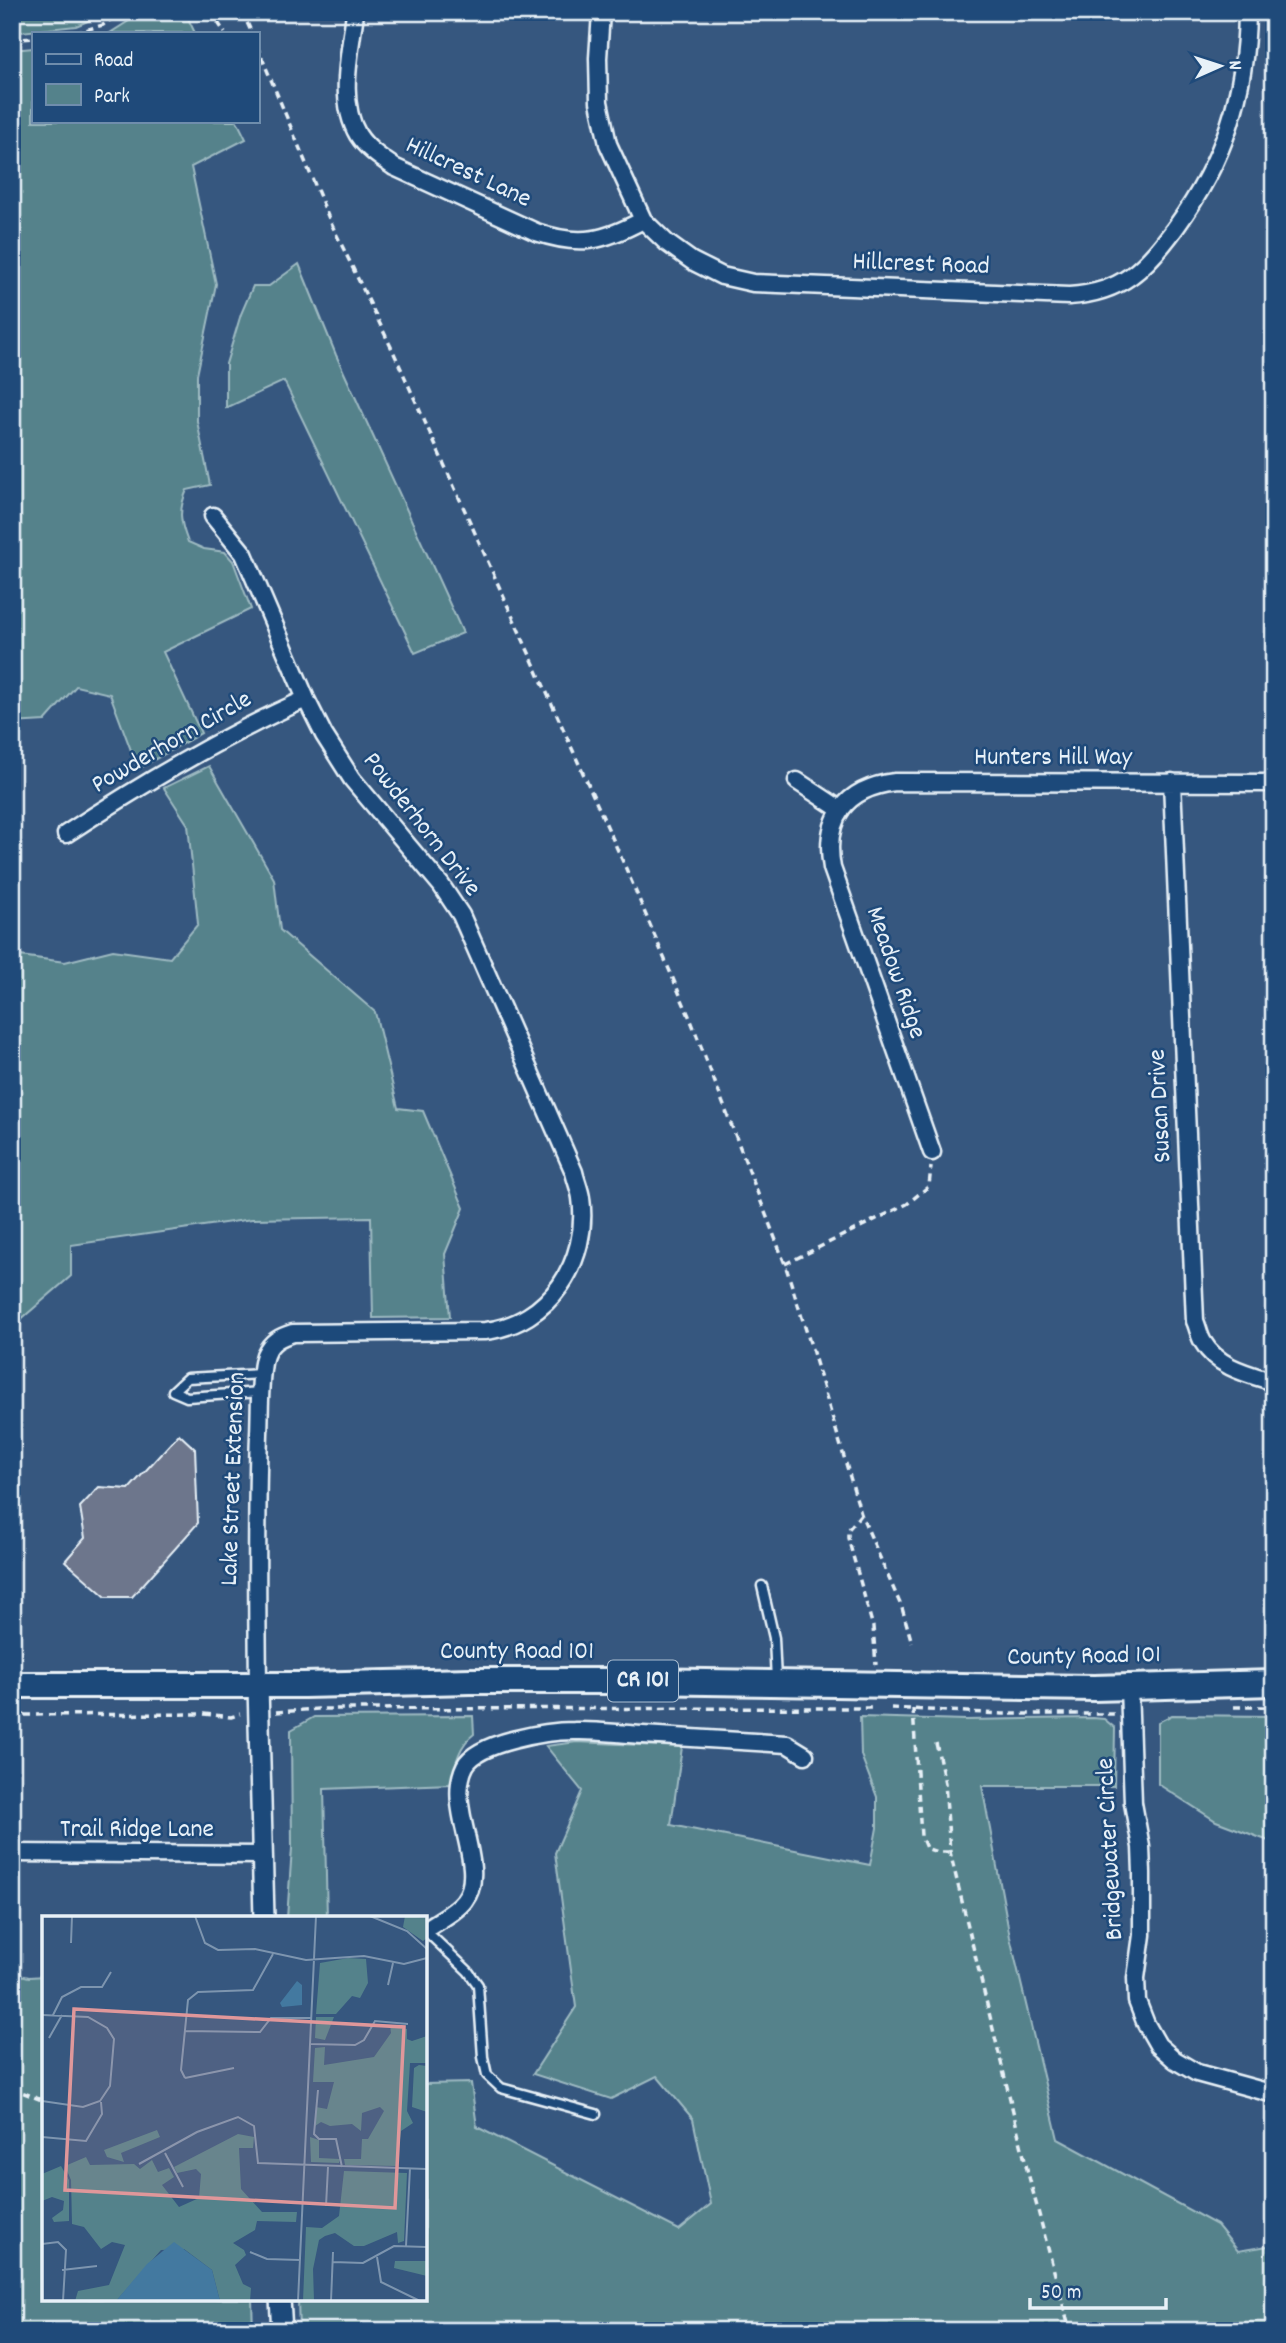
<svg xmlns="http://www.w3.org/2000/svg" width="1286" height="2343" font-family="Dekko,sans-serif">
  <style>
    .green { fill: #54828b; stroke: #9ebac2; stroke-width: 2 }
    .building { fill: #6d768c; stroke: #e8f1f8; stroke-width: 2 }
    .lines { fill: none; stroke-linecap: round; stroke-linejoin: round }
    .service-casing { stroke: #e8f1f8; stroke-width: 13 }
    .minor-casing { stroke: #e8f1f8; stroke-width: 21 }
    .tertiary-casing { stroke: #e8f1f8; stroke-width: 24 }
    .primary-casing { stroke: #e8f1f8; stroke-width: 30 }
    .path { stroke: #e8f1f8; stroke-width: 3.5; stroke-dasharray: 7 5; stroke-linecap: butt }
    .service { stroke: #1f4a7a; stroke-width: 8 }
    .minor { stroke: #1f4a7a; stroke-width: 16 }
    .tertiary { stroke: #1f4a7a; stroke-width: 19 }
    .primary { stroke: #1f4a7a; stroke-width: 24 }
    .labels { text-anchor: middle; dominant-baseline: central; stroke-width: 5; stroke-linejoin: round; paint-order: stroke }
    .shield { fill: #1f4a7a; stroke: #acbfd2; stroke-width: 2 }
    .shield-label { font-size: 24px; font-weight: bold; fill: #e8f1f8 }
    .street-label { font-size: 26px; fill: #e8f1f8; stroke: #1f4a7a }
    .inset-road { fill: none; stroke: #7d95af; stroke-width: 2 }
    .view { fill: #e0979a; fill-opacity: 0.15; stroke: #e0979a; stroke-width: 3.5 }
    .inset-edge { fill: none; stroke: #e8f1f8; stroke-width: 3.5 }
  </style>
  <rect width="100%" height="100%" fill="#36577f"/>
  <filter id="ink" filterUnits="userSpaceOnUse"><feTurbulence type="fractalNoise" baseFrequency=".0143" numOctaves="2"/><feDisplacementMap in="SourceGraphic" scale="14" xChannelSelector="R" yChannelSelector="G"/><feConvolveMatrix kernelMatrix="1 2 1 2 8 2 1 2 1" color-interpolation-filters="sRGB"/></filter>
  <g filter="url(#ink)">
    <path class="green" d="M12 12H109L76 26 12 33Z
      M143 12H185L195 33H110Z
      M33 48V121H237L246 139 191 167 216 284 197 375V421L210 485 187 490C178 510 180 522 188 542L204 549 225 552 233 561 251 609 163 652 201 733 138 769 110 694 76 686 45 721 12 723V50Z
      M299 264 336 355 463 633 415 653 284 381 226 408V364L241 314 253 286H269Z
      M209 766 274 879 280 930 375 1012 398 1108 423 1111 464 1208 445 1254 450 1317 373 1318 371 1217 252 1219 71 1245V1276L12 1327V955L65 962 113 950 170 958 198 924 188 825 164 788Z
      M1172 1715 1274 1716V1843L1216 1821 1158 1784V1722Z
      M473 1716 474 1734C458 1746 455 1766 451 1784L324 1789 327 1918H287L292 1848 291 1730 314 1717Z
      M860 1717 966 1720 1093 1718 1104 1719 1115 1728 1114 1786H982L1010 1937 1058 2139 1217 2225 1238 2251 1274 2245V2331H299L298 2299H425V2084L471 2083 477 2127 679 2230 711 2204 693 2119 657 2076 611 2099 533 2074 576 2007 555 1853 582 1791 546 1746 577 1742 682 1747 671 1825 870 1865 877 1828V1797L861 1755Z
      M12 1973 29 1977 44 1976V2299H252L253 2331H12Z"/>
    <path class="building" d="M179 1434 195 1449 198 1523 132 1597H106L65 1561 85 1538 80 1507 99 1487 129 1489Z"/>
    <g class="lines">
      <g class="service-casing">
        <path id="service" d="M261 1392 187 1397 173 1391 187 1378 262 1374
          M762 1586 774 1638 776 1681
          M425 1930 468 1971 478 1985 483 2057 487 2075 501 2088 596 2114"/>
      </g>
      <g class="minor-casing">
        <path id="minor" d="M355 12C351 50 337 100 358 135 367 149 381 158 394 167L536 232C580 247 604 241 643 220
          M601 12 598 58 599 102 608 144 643 220 667 243 692 261 722 276 753 283 1069 296C1122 293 1146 268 1176 227 1224 161 1246 94 1247 12
          M213 516 244 554 306 699 324 735 352 779 441 885 461 915 574 1172C576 1181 580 1190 581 1198 590 1261 549 1324 485 1331L293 1333C280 1337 271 1341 265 1355 259 1372 260 1415 259 1434 256 1518 257 1601 258 1685
          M797 781 841 810
          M1172 782 1195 1321C1198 1327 1199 1336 1203 1342 1217 1367 1248 1374 1274 1382
          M66 834C142 784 222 736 306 699
          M932 1152 832 868C823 818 846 788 895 782L1274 783
          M1129 1687 1133 1803 1141 1847 1142 1873V1935L1136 1978 1137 2001 1146 2024 1158 2045 1175 2060 1197 2073 1274 2094
          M12 1853 261 1855
          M425 1930C437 1921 455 1913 464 1901 490 1868 444 1808 465 1766 477 1742 548 1731 574 1731 597 1730 620 1734 643 1735 691 1738 739 1741 787 1744L805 1755"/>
      </g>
      <g class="tertiary-casing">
        <path id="tertiary" d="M258 1685 264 1918
          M280 2299 282 2331"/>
      </g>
      <g class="primary-casing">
        <path id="primary" d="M12 1685H304L470 1681H640L1094 1688 1274 1683"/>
      </g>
      <path class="path" d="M211 12 225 33
        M242 12 252 33
        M75 33 103 25 121 12
        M12 40 33 38
        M257 46 330 221 393 351 624 864 692 1023 785 1264 812 1349 861 1514 902 1608 912 1643
        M785 1264 907 1204 929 1186 931 1167
        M861 1514 848 1530V1538L873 1627 876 1665
        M1234 1707H1274
        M891 1708 1003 1714H1114
        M913 1709 921 1836 926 1848 937 1852H950
        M276 1712 318 1709 873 1708
        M12 1715 204 1714 231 1717 240 1714
        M936 1743 945 1783 950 1852 1028 2173 1070 2331
        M12 2088 44 2101"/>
      <use href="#service" class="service"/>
      <use href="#minor" class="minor"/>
      <use href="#tertiary" class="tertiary"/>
      <use href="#primary" class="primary"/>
    </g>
  </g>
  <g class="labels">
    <rect class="shield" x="608" y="1660.5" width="70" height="41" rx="5"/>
    <g class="shield-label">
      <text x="643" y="1681">CR 101</text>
    </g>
    <g class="street-label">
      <text transform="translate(468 173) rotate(25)">Hillcrest Lane</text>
      <text transform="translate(921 265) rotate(2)">Hillcrest Road</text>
      <text transform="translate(172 743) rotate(-30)">Powderhorn Circle</text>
      <text x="1053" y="758">Hunters Hill Way</text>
      <text transform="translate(421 825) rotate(52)">Powderhorn Drive</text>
      <text transform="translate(895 973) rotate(71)">Meadow Ridge</text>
      <text transform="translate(1161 1106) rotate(-93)">Susan Drive</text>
      <text transform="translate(234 1479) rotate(-88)">Lake Street Extension</text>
      <text x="517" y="1652">County Road 101</text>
      <text transform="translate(1084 1657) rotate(-1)">County Road 101</text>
      <text x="137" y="1830">Trail Ridge Lane</text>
      <text transform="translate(1111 1849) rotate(-93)">Bridgewater Circle</text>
    </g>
  </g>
  <g transform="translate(42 1916)">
    <rect width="385" height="385" fill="#36577f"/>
    <path d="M363 0 385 2V22L381 25 361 11ZM306 42 324 43 326 67 318 82 310 80 294 98H274L278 47ZM274 101H292L283 124 273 122ZM348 109 365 113V123L370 125 385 120V147H368L365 195 371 207 359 215 355 250 303 249 302 243H319L320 223H326L342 195 338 191 320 197 319 215 310 208 288 210 279 206 273 210 274 191 285 193 292 166H271L273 132 283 131 282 149 332 141 349 117ZM377 149 385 150V196L370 191 372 152ZM115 214 118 221 79 237 82 246 65 241 62 234ZM196 218 212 221 211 232H197L199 273 220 296H255L254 306 215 305 213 314 191 327 202 334 204 339 193 349 201 368 209 372 208 385H178L170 354 142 333 119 334 74 385H33L36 375 67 369 83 329 70 326 59 333 42 311 30 308 29 264 23 250 44 241 48 249 92 248 98 253 110 244 116 256 127 252 132 261 120 269 137 291 157 282 159 258 154 253 135 257 132 251ZM268 221 277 224V242L298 243 297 247 269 246ZM19 250 27 264V305L12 306 10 302 21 294 22 285 10 281 0 285V258ZM302 255 365 257 362 325 356 327 355 316 322 330H312L293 317 283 320 277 324 271 353 272 385H261L264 311 280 312 297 300ZM353 345H385V360L352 352Z" fill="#54828b"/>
    <path d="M255 65 260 69V89L240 91 238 87ZM132 326 170 354 178 385H74L105 348Z" fill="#4379a0"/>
    <path class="inset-road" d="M153 0 163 27 176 34 213 33 264 44 322 40 362 48 385 42M328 0 365 15 385 33M29 27 30 0M346 69 351 47M0 99 46 101 65 112 72 123 68 170 58 185 41 191 0 185M11 99 20 81 39 71H60L69 56M142 115 218 116 229 102H270M7 122 20 99M269 128 313 129 322 124 333 105 366 108M143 162 139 154 146 84 156 76 211 74 231 38M143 162 192 152M276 174 272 218 277 223H294L300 251M0 221 44 225 60 198 59 186M123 237 141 271M97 248 155 216 196 201 212 210 216 247 385 253M284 290 286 251M0 328 16 326 24 334 21 385M364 330 368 252M208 336 225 343 258 344M335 341 339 366 378 385M291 346 321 347 352 330 385 331M20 354 55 350M256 385 274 0M289 385 291 336"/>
    <path class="view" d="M32 93 362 111 353 292 23 274Z"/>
    <rect width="385" height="385" class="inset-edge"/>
  </g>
  <rect width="1286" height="2343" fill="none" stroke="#1f4a7a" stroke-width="42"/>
  <rect x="21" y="21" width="1244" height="2301" fill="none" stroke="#e8f1f8" stroke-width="2.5" filter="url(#ink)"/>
  <rect x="32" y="32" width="228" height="91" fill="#1f4a7a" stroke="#6f8dac" stroke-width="2"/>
  <rect x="46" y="54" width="35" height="10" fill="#1f4a7a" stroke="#6f8dac" stroke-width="2"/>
  <text x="94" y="66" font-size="21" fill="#e8f1f8">Road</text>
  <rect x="46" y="84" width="35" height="21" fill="#54828b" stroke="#6f8dac" stroke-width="2"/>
  <text x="94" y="102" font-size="21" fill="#e8f1f8">Park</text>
  <g transform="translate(1220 66) rotate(87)" stroke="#1f4a7a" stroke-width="5" paint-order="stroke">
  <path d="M0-5L12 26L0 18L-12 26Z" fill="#e8f1f8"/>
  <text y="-10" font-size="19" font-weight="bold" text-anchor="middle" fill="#e8f1f8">N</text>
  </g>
  <path d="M1030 2298v10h136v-10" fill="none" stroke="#e8f1f8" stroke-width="3.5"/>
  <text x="1041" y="2298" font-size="21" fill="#e8f1f8" stroke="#1f4a7a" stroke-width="5" paint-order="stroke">50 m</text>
</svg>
